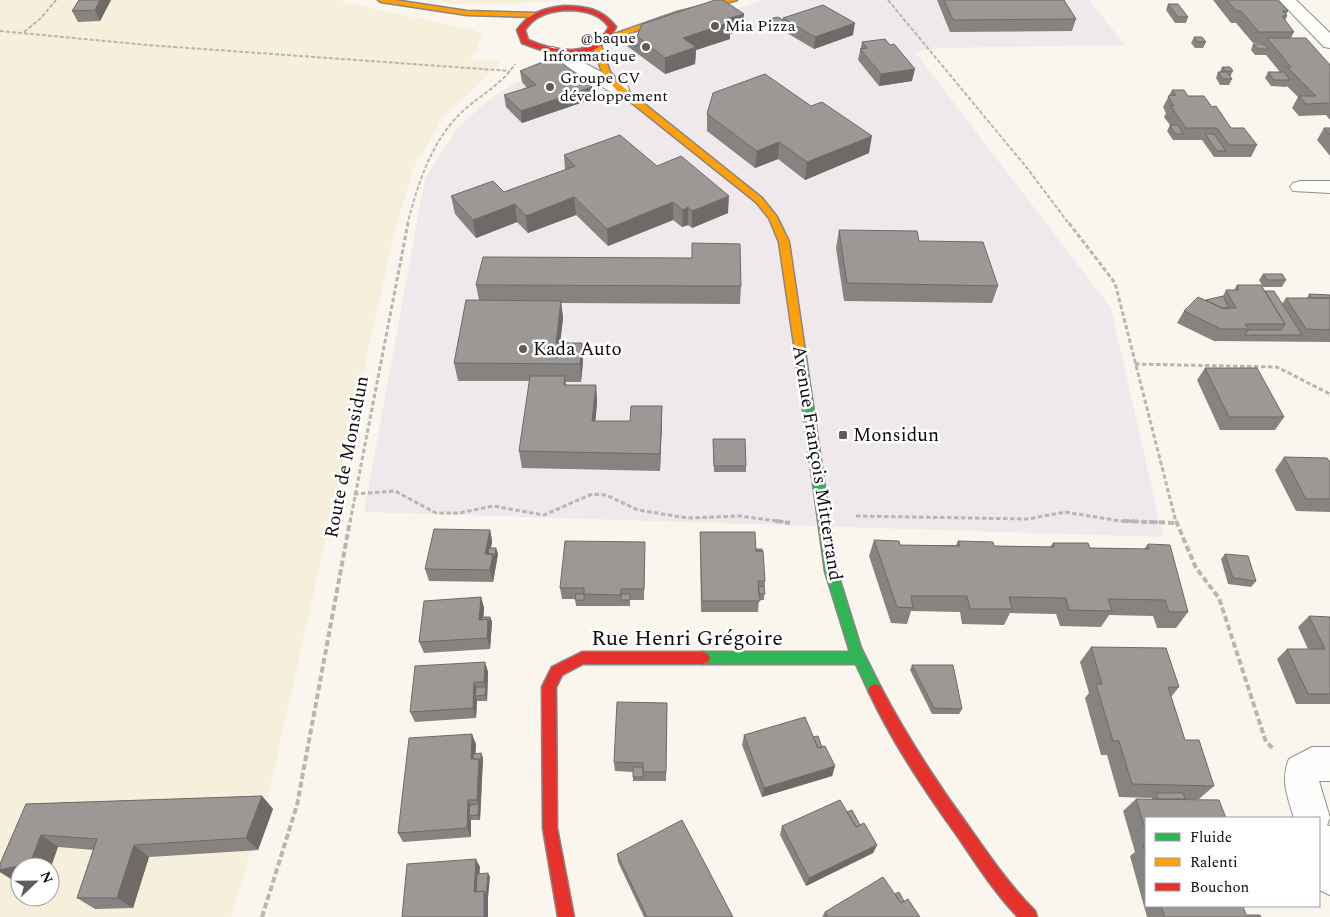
<svg xmlns="http://www.w3.org/2000/svg" width="1330" height="917" font-family="Spectral,serif">
  <style>
    .industrial { fill: #f0e9ec }
    .farmland { fill: #f6efdb; fill-rule: evenodd }
    .lines { fill: none; stroke-linecap: round; stroke-linejoin: round }
    .street-casing { stroke: #93918d; stroke-width: 2 }
    .fast-casing { stroke: #898784; stroke-width: 3 }
    .slow-casing { stroke: #898784; stroke-width: 3 }
    .jam-casing { stroke: #898784; stroke-width: 3 }
    .path-far2 { stroke: #b7b6b5; stroke-width: 2; stroke-dasharray: 4 2; stroke-linecap: butt }
    .path-far1 { stroke: #b7b6b5; stroke-width: 3; stroke-dasharray: 4.5 2.5; stroke-linecap: butt }
    .path { stroke: #b7b6b5; stroke-width: 4; stroke-dasharray: 6 3; stroke-linecap: butt }
    .street { fill: #fefefc; fill-rule: evenodd }
    .fast { fill: #30b455; fill-rule: evenodd }
    .slow { fill: #ff9f0a; fill-rule: evenodd }
    .jam { fill: #e5322d; fill-rule: evenodd }
    .wall { fill: #868380 }
    .shaded-wall { fill: #6d6a68 }
    .building { fill: #9c9895; stroke: #6d6a68 }
    .poi-dot { fill: #5f5d5a; stroke: #fff; stroke-width: 2 }
    .labels { text-anchor: middle; dominant-baseline: central; stroke-width: 5; stroke-linejoin: round; paint-order: stroke }
    .far-poi-label { font-size: 16px; fill: #0b0b0b; stroke: #fff; text-anchor: start }
    .poi-label { font-size: 19px; fill: #0b0b0b; stroke: #fff; text-anchor: start }
    .street-label { font-size: 19px; fill: #0b0b0b; stroke: #fff }
    .near-street-label { font-size: 22px; fill: #0b0b0b; stroke: #fff }
  </style>
  <rect width="100%" height="100%" fill="#faf6ee"/>
  <path class="industrial" d="M764 0H1089L1125 45 941 48 915 52 1111 308 1163 537 364 512 425 178 457 129 483 104 515 83 620 44Z"/>
  <path class="farmland" d="M0 0H341L347 3 474 30 484 35 470 60 503 61 443 117 414 168 396 226 269 792 231 917H0ZM20 867H50V897H20Z
    M429 0H552L494 5 453 4Z"/>
  <g class="lines">
    <g class="street-casing">
      <path id="street" d="M1279 0H1296L1330 33V48L1324 47Z
        M553 47 627 85 629 89 627 93H613L547 56 544 52 547 48Z
        M1300 181H1330V193L1293 191 1290 187 1293 183Z
        M1312 747H1330V781H1319L1330 818 1327 825 1330 826V895L1319 890V818H1294C1288 798 1280 780 1289 759Z"/>
    </g>
    <g class="fast-casing">
      <path id="fast" d="M800 347 805 351 837 571 861 648 882 690 880 694 875 696 870 694 856 664H703L698 662 696 658 698 654 703 652H850L825 571 795 351Z"/>
    </g>
    <g class="slow-casing">
      <path id="slow" d="M378 0H394L467 11 536 13 539 15 536 17 467 15 381 2Z
        M725 0H737L681 15 613 39 606 37 677 12Z
        M594 44 601 46 610 72 623 87 762 198 777 217 789 242 805 351 804 354 800 355 795 351 779 242 769 218 756 202 617 91 602 72 593 46Z"/>
    </g>
    <g class="jam-casing">
      <path id="jam" d="M564 6C585 6 603 9 616 27 597 65 556 57 522 43L517 30C529 13 544 8 564 6ZM571 10C587 11 600 14 609 27 592 59 556 52 528 40L525 30C535 14 553 10 571 10Z
        M582 652H703L708 654 710 658 708 662 703 664H583L562 675 556 687 557 828 574 917H558L543 828 542 687 552 667Z
        M875 684 880 686C906 735 936 782 969 827 990 857 1010 886 1035 911L1037 917H1018C995 893 977 865 958 837 925 791 892 742 868 690L870 686Z"/>
    </g>
    <path class="path-far2" d="M888 0 1027 168 1070 225
      M0 31 147 45 510 71
      M24 32 41 18 56 0
      M407 225C418 184 431 140 464 110 482 94 502 84 515 64"/>
    <path class="path-far1" d="M1069 223 1115 283 1176 522
      M1135 364 1277 367 1330 394
      M354 494 395 491 436 513H459L493 506 544 515 592 494 606 495 638 510 687 518 739 516 785 522
      M856 516 1028 519 1065 512 1120 521 1158 522
      M350 522 408 223"/>
    <path class="path" d="M776 521 790 523
      M1123 521 1176 523
      M1176 521 1196 568 1219 598 1266 742 1274 749
      M262 917 297 805 350 521"/>
    <use href="#street" class="street"/>
    <use href="#fast" class="fast"/>
    <use href="#slow" class="slow"/>
    <use href="#jam" class="jam"/>
  </g>
  <path class="wall" d="M111 0 100 21 78 22 72 11Z
    M937 0H1064L1076 19 1072 31 950 32Z
    M1213 0H1278L1288 11 1286 15 1287 16 1285 21 1294 32 1291 38 1330 65V120L1326 115 1299 116 1292 108 1298 97 1287 86V87L1271 86 1265 78 1268 72H1280L1266 55H1255L1251 50 1253 44 1264 43H1253L1236 23H1231Z
    M1168 4 1188 17 1186 23H1175L1166 10Z
    M783 18 853 35 814 49 782 30 778 31 769 25 770 19 783 20Z
    M743 30 730 34V39L696 50 695 64 665 74 627 46V40L637 36Z
    M1194 37 1206 42 1203 48H1195L1191 43Z
    M862 42 890 45 912 81 879 86 858 60Z
    M1222 67 1233 71 1230 77 1232 79 1229 85H1220L1216 78 1218 72H1220Z
    M520 71 592 87V99L522 123 506 107 504 95 527 88 522 82Z
    M1172 90 1188 96 1212 107 1231 128 1257 145 1251 157H1214L1202 140H1173L1167 131 1170 125 1164 117 1166 113 1163 107Z
    M707 114 869 153 805 180 778 159 755 168 707 131Z
    M1324 128H1330V156L1317 140Z
    M564 155 657 166 728 213 692 228 688 225 682 227 673 220 608 246 576 215 528 233 517 222 476 238 455 214 451 196 504 192 565 170Z
    M839 230 919 241 998 286 992 303 844 301 836 248Z
    M1263 274 1286 280 1282 287H1263L1259 280Z
    M476 285 741 286 740 304 561 303 563 318 560 343H582L583 361 581 382H566V385H596L597 403 595 421H630L662 406 660 471 522 468 519 451 530 381H458L454 363 479 300Z
    M1237 285 1265 291 1282 304 1286 298H1307L1309 294 1330 295V342L1214 341 1177 323 1184 311 1206 300 1223 296 1226 290H1234Z
    M1205 368 1284 417 1275 430H1220L1197 380Z
    M713 439 746 466V472H714Z
    M1284 457 1330 462V512L1296 511 1275 470Z
    M490 530 492 541 491 548H496L498 554 493 582 429 581 425 569Z
    M700 532 756 549 765 581 764 600H759L758 612H701L700 544Z
    M874 540 900 545H956L958 541 994 546 1050 547 1053 543 1090 548 1144 549 1148 544 1188 612 1176 628H1157L1153 616 1109 615 1101 627 1060 626 1056 614 1010 613 1004 625 962 624 960 612 911 611 907 624 891 623 869 556Z
    M645 553 644 600H630V606H576L575 599H562L560 588Z
    M1225 554 1256 581 1251 587 1228 584 1221 559Z
    M481 597 484 608 483 617H490L492 622 490 649 424 653 419 642Z
    M1309 616 1330 617V704H1296L1277 659 1287 649H1308L1298 627Z
    M1091 647 1179 687 1171 697 1185 740 1214 786 1199 799H1185L1146 818V906H1243L1246 915 1261 917H1147L1130 856 1135 852 1123 811 1136 799H1152V798L1119 797 1107 755H1101L1085 698 1089 693 1080 662Z
    M485 662 488 672 487 701H477L476 718 415 722 410 712Z
    M912 665 962 709 959 714H932L910 670Z
    M667 703 666 781H633V772L615 771 614 762Z
    M744 735 813 737 822 747 835 766 832 776 762 797 742 745Z
    M476 744 475 754 481 753 483 758 480 820H471V837L403 842 398 833Z
    M262 796 273 809 258 850 149 857 133 908 95 909 77 898 94 850 58 847 16 882 0 872V864L26 804Z
    M847 812 860 825 877 845 873 853 806 886 780 835 782 826Z
    M617 854 733 917H644L618 862Z
    M895 894 904 901 920 917H822L825 912Z"/>
  <path class="shaded-wall" d="M100 0H111L100 21 95 10Z
    M744 14 743 30 730 34V39L696 50 695 64 665 74V58L683 38 726 19Z
    M855 23 853 35 814 49 815 37Z
    M783 24 782 30 778 31 779 25Z
    M915 69 912 81 879 86 881 74Z
    M592 87V99L522 123 521 111Z
    M872 136 869 153 805 180 807 162Z
    M779 142 778 159 755 168 757 151Z
    M729 196 728 213 692 228V211Z
    M574 197 576 215 528 233 526 216Z
    M673 202V220L608 246 607 229Z
    M515 204 517 222 476 238 473 220Z
    M688 207V225L682 227 683 210Z
    M561 301 563 318 558 361 556 343Z
    M582 343 583 361 581 382 580 364Z
    M596 385 597 403 594 438 592 421Z
    M662 406V424L660 471V454Z
    M490 530 492 541 489 560 485 554Z
    M496 548 498 554 493 582 490 570 493 554Z
    M481 597 484 608 483 625 479 620Z
    M490 617 492 622 490 649 487 638 488 619Z
    M485 662 488 672 487 701 485 695 486 687 484 682Z
    M474 682 478 692 475 696 477 701 476 718 473 708Z
    M472 734 476 744 475 764 471 759Z
    M481 753 483 758 480 820 478 815 479 804 477 800 479 759Z
    M835 766 832 776 762 797 764 788Z
    M262 796 273 809 258 850 246 838Z
    M468 800 472 809 469 816 471 820V837L467 828Z
    M41 835 58 847 50 870V867H20V881L16 882 0 872V870Z
    M134 845 149 857 133 908 117 898Z
    M877 845 873 853 806 886 809 878Z
    M476 859 480 867 478 895 474 892Z
    M488 873 490 877 488 898 486 895Z
    M484 891 488 898V917H484Z"/>
  <path class="building" d="M79 0H100L95 10 72 11Z
    M715 0H723L744 14 726 19 731 22 683 38 696 47 665 58 637 36 642 24Z
    M944 0H1064L1076 19 953 20Z
    M1227 0H1278L1288 11H1283L1287 16H1282L1294 32H1259L1241 11H1236Z
    M1168 4H1178L1188 17H1178Z
    M823 5 855 23 815 37 783 18Z
    M778 17 783 20V24L779 25 770 19Z
    M637 36V47L627 40Z
    M1194 37H1202L1206 42H1198Z
    M1267 38H1306L1330 65V103L1306 104 1299 96H1316L1287 67H1291Z
    M885 39 890 45 894 44 915 69 881 74 860 49 867 48 862 42Z
    M1253 44H1264L1269 49H1258Z
    M555 57 592 87 521 111 504 95 536 85 520 71Z
    M1222 67H1230L1233 71H1225Z
    M1218 72H1227L1232 79H1223Z
    M1268 72H1284L1290 80H1274Z
    M765 74 811 106 822 102 872 136 807 162 779 142 757 151 707 114 713 93Z
    M1172 90H1184L1188 96H1204L1212 107 1216 106 1231 128H1244L1257 145H1229L1217 128H1186L1170 105 1174 106 1168 96 1176 95Z
    M1170 125H1178L1183 134H1175Z
    M1324 128H1330V135Z
    M1205 134H1214L1226 151H1217Z
    M620 135 657 166 681 156 729 196 692 211 688 207 683 210 673 202 607 229 574 197 526 216 515 204 473 220 451 196 493 181 504 192 575 166 564 155Z
    M839 230 917 231 919 241 983 242 998 286 847 283Z
    M692 243 740 244 741 286 476 285 483 257 692 258Z
    M1263 274H1282L1286 280H1267Z
    M1237 285H1261L1285 324H1245L1249 329H1221L1184 311 1198 297 1222 308H1236L1226 290H1239Z
    M1265 291H1274L1302 335H1245L1248 330H1281L1285 324Z
    M1309 294 1330 295V298H1312Z
    M1223 296 1229 308H1222L1206 300Z
    M1286 298H1330V330L1306 329Z
    M466 300 561 301 556 343H582L580 364 454 363Z
    M1205 368H1257L1284 417H1229Z
    M530 376H565L564 385H596L592 421H630L631 406H662L660 454 519 451Z
    M713 439H745L746 466H714Z
    M1284 457 1327 458 1330 462V499H1306Z
    M434 529 490 530 485 554H493L490 570 425 569Z
    M700 532H755L756 551H763L765 581H758L760 601H702Z
    M874 540 899 541 900 545 960 546 958 541 993 542 994 546 1054 547 1053 543H1088L1090 548 1149 549 1148 544 1170 545 1188 612H1169L1165 600 1108 599 1112 611 1069 610 1066 598 1009 597 1012 609H970L967 596H911L913 608 897 607Z
    M565 541 645 542 644 589H621L620 595 584 594V588H560Z
    M489 548H496L494 560 493 554H488Z
    M756 549H762V551H756Z
    M1225 554 1248 556 1256 581 1233 578Z
    M764 586 765 594H759L758 587Z
    M576 594H584V600H575Z
    M621 594H630V600H621Z
    M481 597 479 620 488 619 487 638 419 642 424 601Z
    M1309 616 1330 617V694H1308L1287 649H1325Z
    M482 617H490V624L488 619 481 620Z
    M1091 647 1166 648 1179 687H1168L1185 740H1199L1214 786 1132 784 1119 741H1113L1096 684H1102Z
    M485 662 484 682H474L473 708 410 712 415 666Z
    M912 665H953L962 709 934 708Z
    M476 687H486L485 695 475 696Z
    M617 702 667 703 666 772H643V763L614 762Z
    M805 717 818 748 825 746 835 766 764 788 744 735Z
    M472 734 471 759H479L477 800H468L467 828 398 833 409 738Z
    M818 736 822 747 818 748 813 737Z
    M481 753V763L479 759H473V754Z
    M633 767H643V777H633Z
    M1156 793H1183L1185 799H1158Z
    M262 796 246 838 134 845 117 898H77L97 839 41 835 30 863 0 870V864L26 804Z
    M1136 799 1219 800 1226 818H1146V832Z
    M840 800 856 827 864 823 877 845 809 878 782 826Z
    M479 804 478 815 469 816 470 805Z
    M852 810 860 825 856 827 847 812Z
    M682 820 733 917H647L617 854Z
    M1143 844H1146V854Z
    M476 859 474 892 484 891V917H402L407 864Z
    M488 873 486 895 484 891 476 892 477 874Z
    M883 877 901 903 908 899 920 917H828L825 912Z
    M899 892 904 901 901 903 895 894Z
    M1161 906H1243L1246 915H1260L1261 917H1165Z"/>
  <g class="poi-dot">
    <circle cx="715" cy="26" r="5"/>
    <circle cx="646" cy="47" r="5"/>
    <circle cx="550" cy="87" r="5"/>
    <circle cx="523" cy="349" r="5"/>
    <rect x="838" y="430" width="10" height="10" rx="2.5"/>
  </g>
  <g class="labels">
    <g class="far-poi-label">
      <text x="725" y="26">Mia Pizza</text>
      <text x="636" y="38" text-anchor="end">@baque<tspan x="636" dy="18">Informatique</tspan></text>
      <text x="560" y="78">Groupe CV<tspan x="560" dy="18">développement</tspan></text>
    </g>
    <g class="poi-label">
      <text x="533" y="349">Kada Auto</text>
      <text x="853" y="435">Monsidun</text>
    </g>
    <g class="street-label">
      <text transform="translate(347 457) rotate(-79)">Route de Monsidun</text>
      <text transform="translate(817 463) rotate(81)">Avenue François Mitterrand</text>
    </g>
    <g class="near-street-label">
      <text x="687" y="638">Rue Henri Grégoire</text>
    </g>
  </g>
  <rect x="1145" y="817" width="175" height="90" fill="#ffffff" stroke="#9d9d9d"/>
  <rect x="1155" y="833" width="25" height="8" fill="#30b455" stroke="#9d9d9d"/>
  <text x="1190" y="842" font-size="15" fill="#0b0b0b">Fluide</text>
  <rect x="1155" y="858" width="25" height="8" fill="#ff9f0a" stroke="#9d9d9d"/>
  <text x="1190" y="867" font-size="15" fill="#0b0b0b">Ralenti</text>
  <rect x="1155" y="883" width="25" height="8" fill="#e5322d" stroke="#9d9d9d"/>
  <text x="1190" y="892" font-size="15" fill="#0b0b0b">Bouchon</text>
  <g transform="translate(35 882) rotate(68)"><circle r="24" fill="#ffffff" stroke="#9d9d9d"/>
  <path d="M0-4L9 19L0 12L-9 19Z" fill="#5f5d5a"/>
  <text y="-8" font-size="14" font-weight="bold" text-anchor="middle" fill="#0b0b0b">N</text>
  </g>
</svg>
